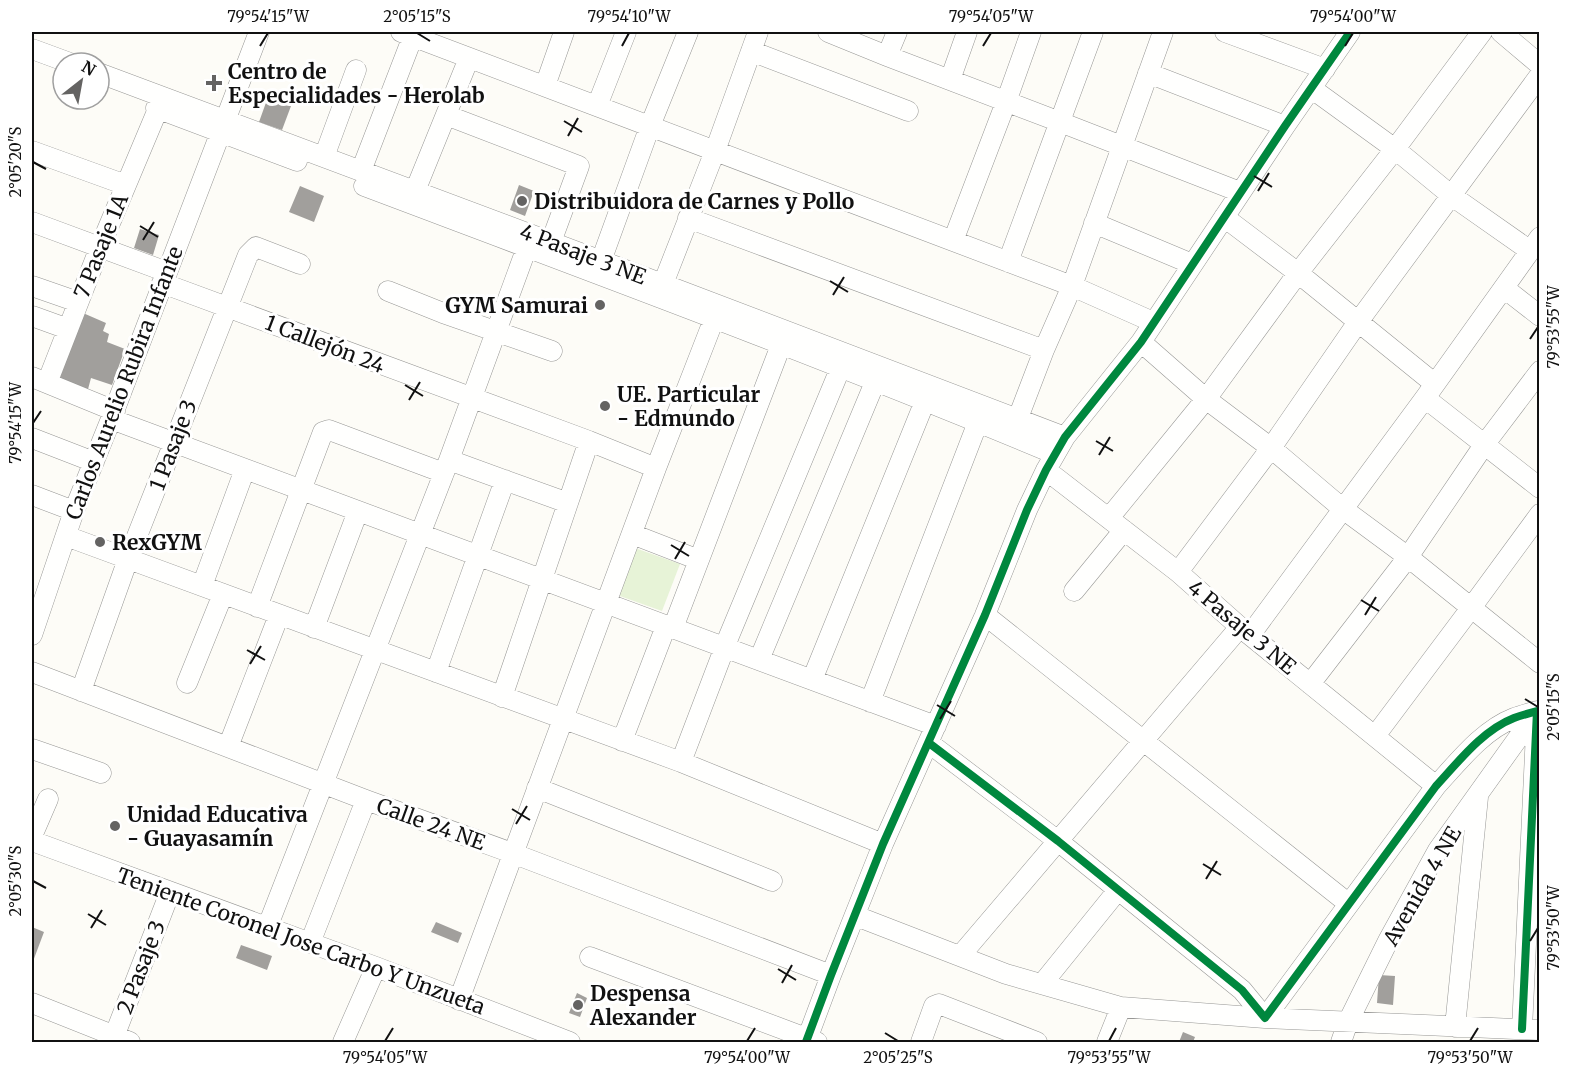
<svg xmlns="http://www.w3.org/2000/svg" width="1571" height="1074" font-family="Merriweather,serif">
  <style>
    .green { fill: #e7f3d7 }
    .building { fill: #a19f9c }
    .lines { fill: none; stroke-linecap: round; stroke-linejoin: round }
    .minor-casing { stroke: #979795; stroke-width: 21 }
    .minor { stroke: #fffffe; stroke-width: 20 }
    .cycleway-casing { stroke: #fff; stroke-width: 11 }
    .cycleway { stroke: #00873e; stroke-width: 8 }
    .ticks { fill: none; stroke: #111; stroke-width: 2 }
    .poi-dot { fill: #646362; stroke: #fff; stroke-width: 2 }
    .labels { text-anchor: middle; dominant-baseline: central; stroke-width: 6; stroke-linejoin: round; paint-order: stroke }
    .poi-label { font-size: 21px; font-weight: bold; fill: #111; stroke: #fff; text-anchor: start }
    .street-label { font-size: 21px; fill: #111; stroke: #fff }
    .neatline { fill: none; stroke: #111; stroke-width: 2 }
    .ticks-label { font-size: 15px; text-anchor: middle; fill: #111 }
  </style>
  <rect width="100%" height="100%" fill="#fdfcf7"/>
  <path class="green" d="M635 548 680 564 662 611 617 595Z"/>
  <path class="building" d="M268 97 291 106 282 130 259 122Z
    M519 185 534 191 525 216 510 210Z
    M300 186 324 196 314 222 289 212Z
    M140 229 159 235 153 255 134 248Z
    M83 313 106 323 103 331 109 334 107 342 125 349 112 385 91 378 87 393 58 383Z
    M436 922 462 933 458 943 431 932Z
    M32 927 44 932 32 964Z
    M241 945 272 956 267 970 236 958Z
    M1379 975 1395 976 1393 1005 1377 1003Z
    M577 993 587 998 580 1017 569 1013Z
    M1183 1032 1195 1037 1193 1042H1179Z"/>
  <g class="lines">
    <g class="minor-casing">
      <path id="minor" d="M401 32 1072 286 1153 322
        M828 32 887 56 1060 122 1240 192
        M1225 32 1325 69
        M1501 32 1540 65
        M32 49 70 63
        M751 51 908 111
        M887 56 897 32
        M99 73 663 284 1065 437
        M1148 73 1285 126
        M950 80 967 32
        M545 86 564 32
        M1311 88 1395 149 1452 196 1529 250
        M597 106 626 32
        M156 108 297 161
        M446 115 579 166 551 242
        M32 151 126 185
        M324 157 356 70
        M361 171 413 36
        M364 186C595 273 827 359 1055 454
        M415 191 469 58
        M1224 217 1298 273 1435 384
        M688 218 1044 350
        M32 222 167 272
        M1094 223 1192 264
        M953 241 1006 102 1031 32
        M601 261 650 126 688 32
        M1008 262 1093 32
        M162 283 589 441 656 468
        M663 284 715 151 758 32
        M32 286 78 302
        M1504 288 1540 316
        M388 291 443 313 552 351
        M32 316 68 329
        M1141 342 1206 399 1271 448 1343 509 1408 557 1540 663
        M32 377 115 411
        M47 383 100 247 158 109
        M1425 398 1540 488
        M1018 418 1044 350 1072 286 1163 32
        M111 419 936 726
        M32 438 94 462
        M449 460 568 503
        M1046 470 1178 572 1240 627 1436 786
        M32 495 74 511
        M1109 518 1206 399 1298 273 1395 149 1482 32
        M632 534 699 560
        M66 536 681 762 883 844
        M1178 572 1271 448 1358 322 1540 75
        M202 586 245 469
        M1074 591 1124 530
        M257 607 323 432 329 430 444 473
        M985 615 1349 904
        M314 628 358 511
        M673 628 781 345
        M32 635 74 511 111 419 259 32
        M1250 635 1425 398 1540 237
        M759 660 875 382
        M32 672 366 800 512 853 831 975
        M436 672 505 480
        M812 680 925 401
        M187 683 223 594
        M1310 684 1408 557 1484 445 1540 371
        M81 691 128 559 248 255 256 247 300 264
        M502 697 589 441
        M870 702 978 422
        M1375 736 1471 608 1540 514
        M622 741 666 626
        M929 743 1058 841 1242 990 1265 1018 1436 786C1459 761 1483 730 1514 718 1522 715 1530 713 1537 711L1522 1029
        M228 747 279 615
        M32 749 101 773
        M681 762 729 636 840 369
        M537 788 772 881
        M32 836 48 799
        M32 841 376 967 570 1042
        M856 916 1006 974 1121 1007 1265 1018 1540 1030
        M267 928 449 460 527 247
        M310 943 366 800
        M960 956 1240 627
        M590 957 817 1042
        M1042 984 1118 890
        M459 1000 656 468 714 319
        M32 1003 130 1042
        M1455 1027 1478 797
        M112 1042 170 892
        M343 1042 376 967
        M806 1042 831 975 883 844 985 615 1027 510 1046 470 1065 437 1141 342 1285 126 1350 32
        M921 1042 934 1006 939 1004 1037 1042
        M1107 1042 1121 1007
        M1341 1042 1348 1022 1389 939 1438 850 1536 713"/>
    </g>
    <use href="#minor" class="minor"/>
    <g class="cycleway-casing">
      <path id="cycleway" d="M929 743 1058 841 1242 990 1265 1018 1436 786C1459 761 1483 730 1514 718 1522 715 1530 713 1537 711L1522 1029
        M806 1042 831 975 883 844 985 615 1027 510 1046 470 1065 437 1141 342 1285 126 1350 32"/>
    </g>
    <use href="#cycleway" class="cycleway"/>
  </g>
  <path class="ticks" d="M417 33 430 41M260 46 268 33M622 46 629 33M983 46 991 33M1345 46 1353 33M564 121 582 132M568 136 578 118M33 162 46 169M1254 176 1272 187M1258 191 1269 173M140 226 158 237M143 240 154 222M830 281 848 292M833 295 844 277M1530 339 1538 327M405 385 423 396M409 400 420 382M33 423 41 411M1096 441 1113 451M1099 455 1110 437M671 545 689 556M675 559 685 542M1361 600 1379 611M1365 615 1376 597M247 650 265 660M250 664 261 646M1525 699 1538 707M937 705 955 716M940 719 951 701M512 809 530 820M516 824 527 806M1203 864 1221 875M1206 879 1217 861M33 881 46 888M88 914 106 925M91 928 102 910M1530 941 1538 928M778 969 796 980M782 983 792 965M885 1033 898 1041M385 1041 393 1028M747 1041 755 1028M1109 1041 1116 1028M1470 1041 1478 1028"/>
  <g class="poi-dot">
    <path d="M211 74h6v6h6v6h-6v6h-6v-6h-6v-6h6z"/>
    <circle cx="522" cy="201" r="6"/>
    <circle cx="600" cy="305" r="6"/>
    <circle cx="605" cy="406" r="6"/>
    <circle cx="100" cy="542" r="6"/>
    <circle cx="115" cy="826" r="6"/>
    <circle cx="578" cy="1005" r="6"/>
  </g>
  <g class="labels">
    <g class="poi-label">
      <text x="228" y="71">Centro de<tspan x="228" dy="24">Especialidades - Herolab</tspan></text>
      <text x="534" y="201">Distribuidora de Carnes y Pollo</text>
      <text x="588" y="305" text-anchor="end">GYM Samurai</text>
      <text x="617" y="394">UE. Particular<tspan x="617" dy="24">- Edmundo</tspan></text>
      <text x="112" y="542">RexGYM</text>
      <text x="127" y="814">Unidad Educativa<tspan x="127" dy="24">- Guayasamín</tspan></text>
      <text x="590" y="993">Despensa<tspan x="590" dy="24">Alexander</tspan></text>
    </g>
    <g class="street-label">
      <text transform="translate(101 246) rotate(-68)">7 Pasaje 1A</text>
      <text transform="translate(583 254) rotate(21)">4 Pasaje 3 NE</text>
      <text transform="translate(325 344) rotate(21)">1 Callejón 24</text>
      <text transform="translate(124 383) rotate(-69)">Carlos Aurelio Rubira Infante</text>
      <text transform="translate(173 445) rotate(-69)">1 Pasaje 3</text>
      <text transform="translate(1242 627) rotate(40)">4 Pasaje 3 NE</text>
      <text transform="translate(431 824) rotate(20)">Calle 24 NE</text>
      <text transform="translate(1422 886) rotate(-60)">Avenida 4 NE</text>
      <text transform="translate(301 941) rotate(20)">Teniente Coronel Jose Carbo Y Unzueta</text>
      <text transform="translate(141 967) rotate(-69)">2 Pasaje 3</text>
    </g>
  </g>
  <rect width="1571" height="1074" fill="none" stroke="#ffffff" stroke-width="66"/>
  <g transform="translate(81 81) rotate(31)"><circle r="28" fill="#ffffff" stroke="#a0a0a0" stroke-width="1.5"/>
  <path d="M0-4.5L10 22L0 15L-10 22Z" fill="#646362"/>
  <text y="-9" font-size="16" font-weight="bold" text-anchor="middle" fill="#111111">N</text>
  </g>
  <rect x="33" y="33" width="1505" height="1008" class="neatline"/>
  <g class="ticks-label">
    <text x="268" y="22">79°54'15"W</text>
    <text x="417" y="22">2°05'15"S</text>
    <text x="629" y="22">79°54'10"W</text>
    <text x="991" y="22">79°54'05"W</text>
    <text x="1353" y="22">79°54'00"W</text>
    <text transform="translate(16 162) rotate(-90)" y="5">2°05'20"S</text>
    <text transform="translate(1554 327) rotate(-90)" y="5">79°53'55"W</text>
    <text transform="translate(16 423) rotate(-90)" y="5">79°54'15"W</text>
    <text transform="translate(1554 707) rotate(-90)" y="5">2°05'15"S</text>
    <text transform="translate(16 881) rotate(-90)" y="5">2°05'30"S</text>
    <text transform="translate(1554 928) rotate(-90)" y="5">79°53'50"W</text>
    <text x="385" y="1063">79°54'05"W</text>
    <text x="747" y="1063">79°54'00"W</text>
    <text x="898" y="1063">2°05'25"S</text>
    <text x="1109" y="1063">79°53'55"W</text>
    <text x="1470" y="1063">79°53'50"W</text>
  </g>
</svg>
